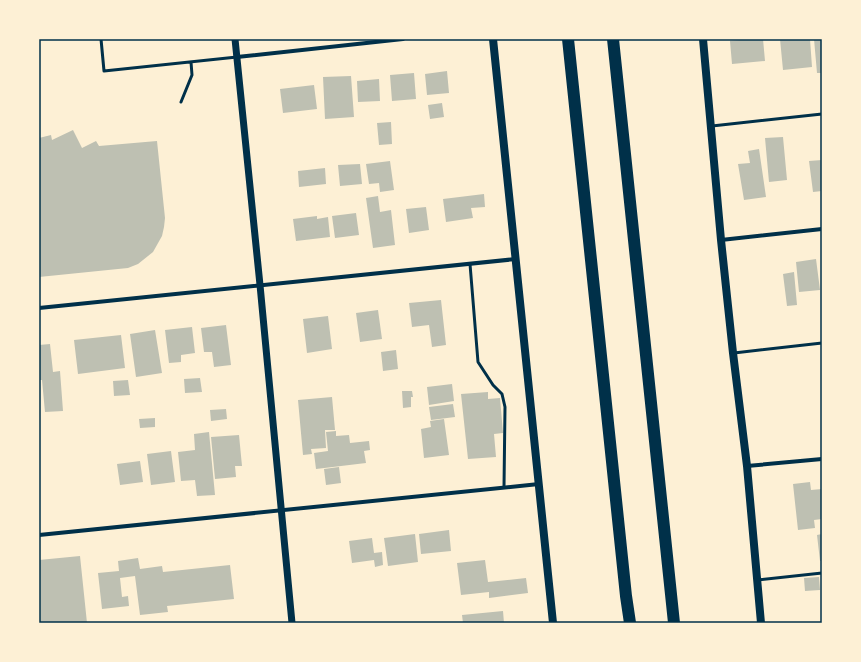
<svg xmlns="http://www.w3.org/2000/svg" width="861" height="662" font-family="'IBM Plex Sans',sans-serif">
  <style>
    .building { fill: #bec0b2 }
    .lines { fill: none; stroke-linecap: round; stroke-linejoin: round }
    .service { stroke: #003049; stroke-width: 3 }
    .minor { stroke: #003049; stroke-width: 4 }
    .tertiary { stroke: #003049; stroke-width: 7 }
    .secondary { stroke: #003049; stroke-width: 8 }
    .motorway { stroke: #003049; stroke-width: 12 }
    .neatline { fill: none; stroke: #003049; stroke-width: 1.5 }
  </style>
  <rect width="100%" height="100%" fill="#fdf0d5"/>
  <path class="building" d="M751 39H763L765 61 732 64 730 41Z
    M780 39H810L812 67 783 70Z
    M814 39H822V73H817Z
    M447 71 449 93 427 95 425 74Z
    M414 73 416 99 392 101 390 75Z
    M351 76 354 117 325 119 323 77Z
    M379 79 380 101 358 102 357 81Z
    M314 85 317 109 283 113 280 89Z
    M442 103 444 117 430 119 428 105Z
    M391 122 392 144 379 145 377 123Z
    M73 130 82 148 96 141 99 146 157 141 165 218 164 227 162 236 153 252 138 264 128 268 118 269 39 277V138L51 135 52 140Z
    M783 137 787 180 769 182 765 138Z
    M759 149 766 197 744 200 738 164 750 163 748 151Z
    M822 160V191L813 192 809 161Z
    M390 161 394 190 380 192 379 183 369 184 366 164Z
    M360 164 362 184 340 186 338 165Z
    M325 168 326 184 299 187 298 171Z
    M484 194 485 207 471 208 473 218 446 222 443 199Z
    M378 196 380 212 391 210 395 245 373 248 366 198Z
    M426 207 429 230 409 233 406 209Z
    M356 213 359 235 335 238 332 216Z
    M317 216V219L328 217 330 237 296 241 293 219Z
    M816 259 820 290 799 292 796 262Z
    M794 272 797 305 787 306 783 274Z
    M441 300 446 345 432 347 429 325 412 327 409 303Z
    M378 310 382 339 360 342 356 313Z
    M328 316 332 349 307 353 303 319Z
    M226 325 231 365 214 367 212 352H204L201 328Z
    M192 327 195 353 181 355V362L169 363 165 330Z
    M155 330 162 373 136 377 130 334Z
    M121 335 125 368 78 374 74 340Z
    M50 344 53 372 60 371 63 411 45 412 42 380H39V345Z
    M396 350 398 369 383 371 381 352Z
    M200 378 202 392 185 393 184 379Z
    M128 380 130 395 114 396 113 381Z
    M452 384 454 401 429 405 427 387Z
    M402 391H412L413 397H411V407L403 408Z
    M488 392V399L500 398 503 433 494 434 496 457 468 459 461 394Z
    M332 397 335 430H325L326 448 311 449 312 454 303 455 298 400Z
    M453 404 455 417 431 420 429 407Z
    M226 409 227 419 211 421 210 410Z
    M155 418V427L140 428 139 419Z
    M444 419 449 455 424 458 421 429 431 427 430 421Z
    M336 431V436L349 435 350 443 369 441 370 450 364 451 366 463 316 469 314 453 328 451 326 432Z
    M209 432 215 495 197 496 195 480 181 481 178 452 195 450 194 434Z
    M239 435 242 466H235L236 477 215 479 211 437Z
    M171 451 175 482 151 485 147 454Z
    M140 461 143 482 120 485 117 464Z
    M339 467 341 483 326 485 324 469Z
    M810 482 811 490 822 489V519L814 520 815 528 798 530 793 484Z
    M449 530 451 551 421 554 419 534Z
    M415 534 418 562 388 566 384 538Z
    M822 534V561H820L817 535Z
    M372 538 374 553 382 552 383 565 375 567 374 560 352 563 349 541Z
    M80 556 87 623H39V560Z
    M138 558 140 569 162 566 163 572 230 565 234 599 167 606 168 612 140 615 135 576 120 578 122 597 128 596 129 606 102 609 98 573 119 571 118 561Z
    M485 560 488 582 526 578 528 593 489 598V592L461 595 457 563Z
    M819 577 820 590 805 591 804 578Z
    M503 611 504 623H463L462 615Z"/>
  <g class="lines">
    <path class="service" d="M101 39 104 71 237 57
      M181 102 192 75 191 62
      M712 126 822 114
      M470 264 478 362 493 385 502 394 505 407 504 487
      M734 353 822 343
      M758 580 822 573"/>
    <path class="minor" d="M237 57 403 39
      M721 240 822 229
      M39 308 516 259
      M747 466 822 459
      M39 535 539 484"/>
    <path class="tertiary" d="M235 39 260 285 292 623"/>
    <path class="secondary" d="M493 39 553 623
      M703 39 721 240 733 353 747 466 761 623"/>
    <path class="motorway" d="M568 39 626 596 630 623
      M613 39 674 623"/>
  </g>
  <rect width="861" height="662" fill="none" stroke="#fdf0d5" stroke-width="80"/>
  <rect x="40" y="40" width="781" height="582" class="neatline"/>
</svg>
